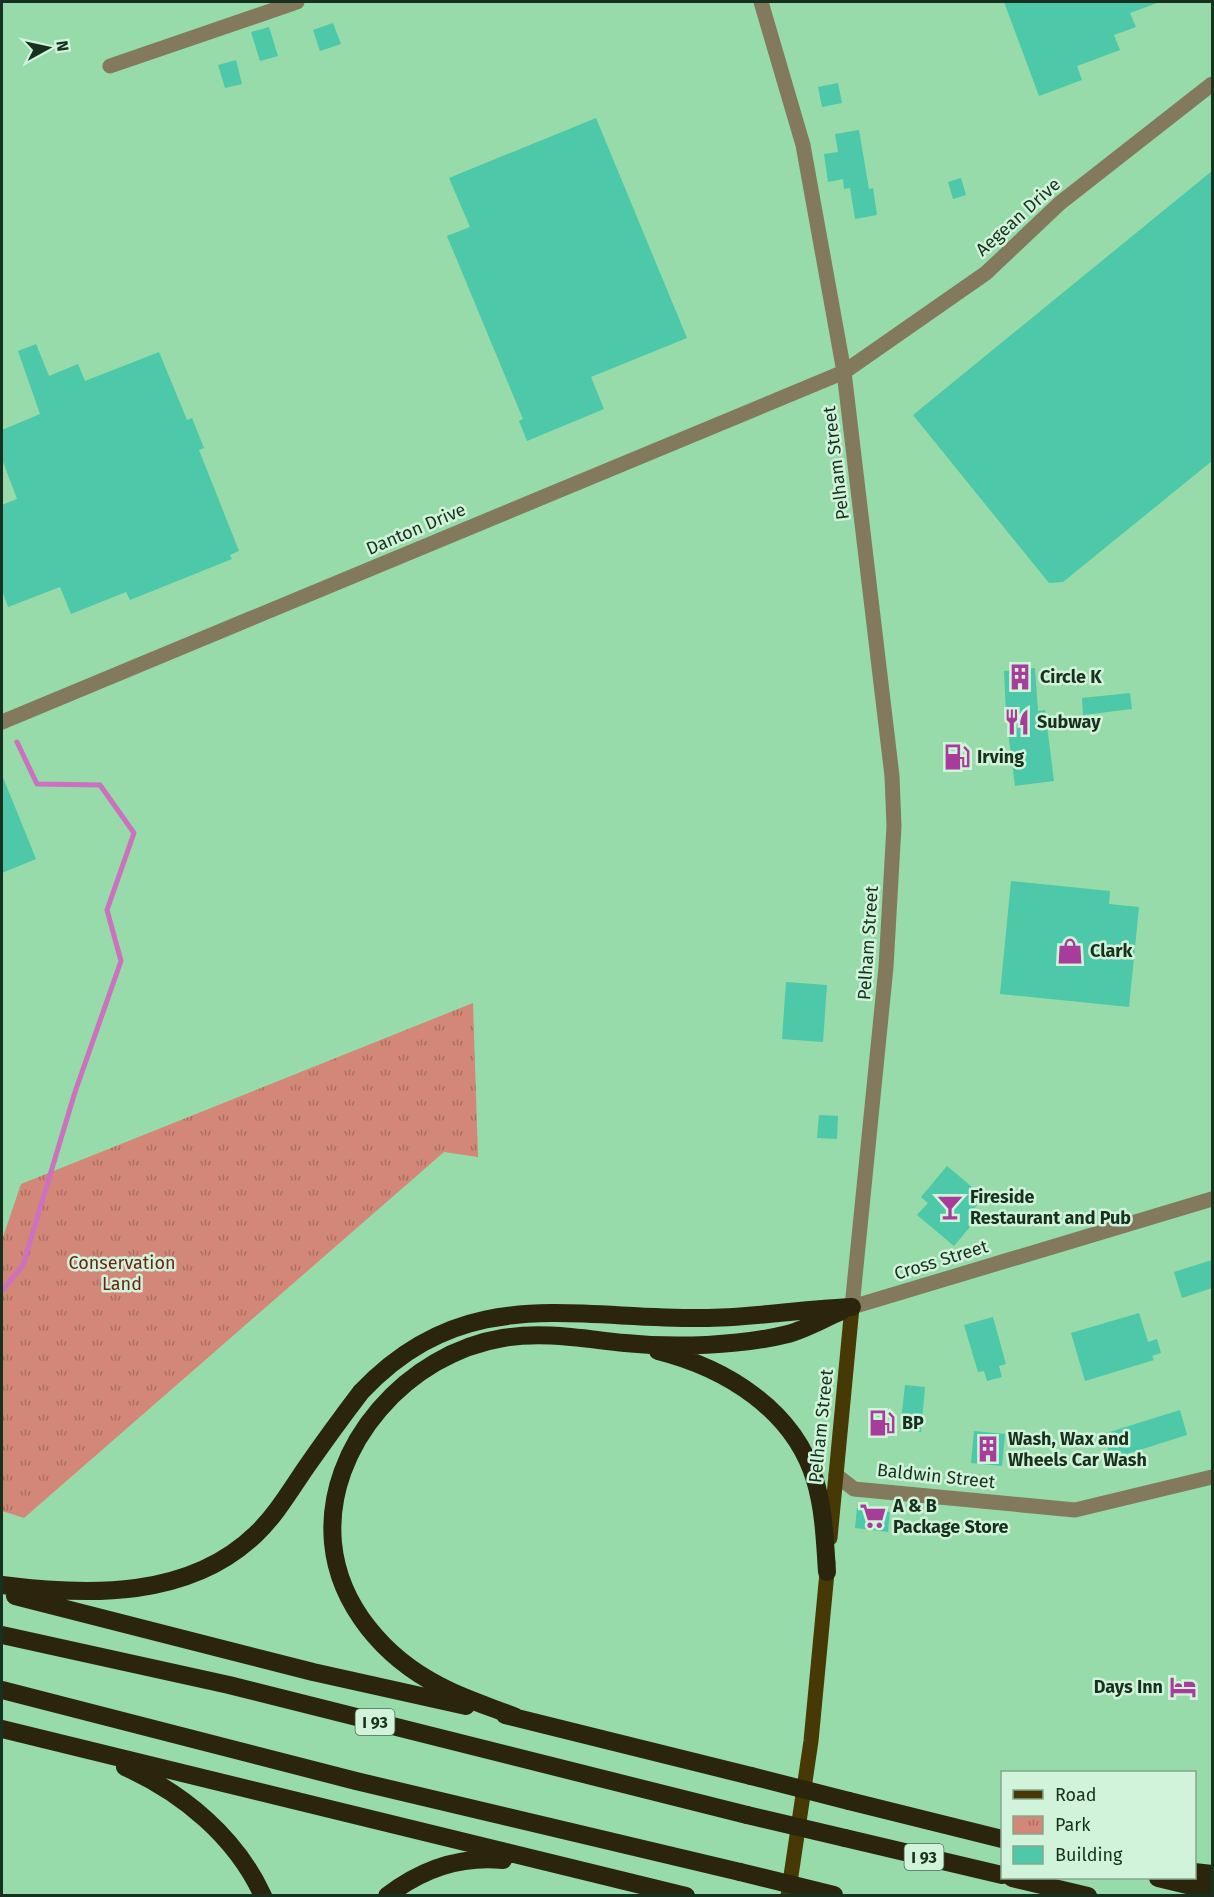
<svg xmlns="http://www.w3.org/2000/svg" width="1214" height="1897" font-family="'Fira Sans',sans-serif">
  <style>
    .park { fill: url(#park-tufts) }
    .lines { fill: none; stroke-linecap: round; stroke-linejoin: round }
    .stream { stroke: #cb71bf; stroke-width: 5 }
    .building { fill: #4dc8a8 }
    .minor { stroke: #83795c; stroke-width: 15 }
    .major { stroke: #473906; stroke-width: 15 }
    .highway { stroke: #2c250d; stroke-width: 18 }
    .highway-bridge { stroke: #2c250d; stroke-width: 18 }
    .labels { text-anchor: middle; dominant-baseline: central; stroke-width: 5; stroke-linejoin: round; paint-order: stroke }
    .shield { fill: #d1f3d9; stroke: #4e6c56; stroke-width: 1.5 }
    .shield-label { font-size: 16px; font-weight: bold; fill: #16321e }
    .street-label { font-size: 18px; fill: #16321e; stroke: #d1f3d9 }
    .poi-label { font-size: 18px; font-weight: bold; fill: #16321e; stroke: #d1f3d9; text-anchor: start }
    .park-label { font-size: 18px; fill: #6d2316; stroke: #d1f3d9 }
  </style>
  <defs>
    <pattern id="park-tufts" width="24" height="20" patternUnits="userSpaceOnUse" patternTransform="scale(1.5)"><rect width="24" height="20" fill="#d38778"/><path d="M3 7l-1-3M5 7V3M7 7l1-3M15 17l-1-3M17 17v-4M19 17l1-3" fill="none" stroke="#aa6f62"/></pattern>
  </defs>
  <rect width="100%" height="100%" fill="#96dba9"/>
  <path class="park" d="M473 1003 478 1157 444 1152 24 1518 2 1511V1240L21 1184Z"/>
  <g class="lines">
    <path class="stream" d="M2 1291 23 1265 75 1092 121 961 107 910 134 833 100 785 37 784 17 742"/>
  </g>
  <path class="building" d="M1004 2H1157V3L1130 13 1136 27 1114 35 1120 50 1077 66 1082 80 1039 96Z
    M333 23 341 44 320 51 313 30Z
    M269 27 278 56 260 61 251 32Z
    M236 60 242 84 225 88 218 65Z
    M838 83 842 103 822 107 818 87Z
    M596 118 687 338 591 377 604 409 527 441 519 421 523 419 447 236 470 227 449 178Z
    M859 130 869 189 873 188 877 215 855 219 850 188 844 189 843 179 828 182 824 154 838 152 835 134Z
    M1212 171V461L1063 582 1049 583 913 415Z
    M961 178 966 195 953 199 948 182Z
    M36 344 49 376 78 364 85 381 159 352 187 420 192 418 204 448 199 450 239 551 230 555 232 559 130 600 126 592 71 614 60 587 8 607 2 590V505L17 499 2 459V430L40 414 18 351Z
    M1035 668 1038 711 1045 710 1054 781 1015 786 1006 715 1004 671Z
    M1130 693 1132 709 1083 715 1082 698Z
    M2 775 36 859 2 873Z
    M1011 881 1110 891 1109 904 1139 907 1129 1007 1000 994Z
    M786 982 827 985 823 1042 782 1039Z
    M819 1115 838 1116 837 1139 817 1138Z
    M947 1166 984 1197 973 1210 979 1216 954 1246 917 1215 928 1203 921 1197Z
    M1212 1260V1288L1182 1298 1174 1272Z
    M1139 1313 1148 1342 1157 1339 1161 1353 1152 1356 1154 1360 1085 1381 1071 1333Z
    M993 1317 1006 1364 999 1366 1002 1377 987 1381 984 1371 978 1372 964 1325Z
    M905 1385 925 1387 921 1432 900 1430Z
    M1180 1410 1187 1435 1111 1459 1103 1434Z
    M974 1431 1005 1434 1002 1466 971 1463Z
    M857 1508 890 1512 888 1532 855 1528Z"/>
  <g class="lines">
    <path class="minor" d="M761 2 803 145 844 372 892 776 894 826 886 967 852 1307 1212 1199
      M110 66 297 2
      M2 722 844 372 986 273 1060 203 1212 84
      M836 1475 854 1489 1075 1510 1212 1477"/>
    <path class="major" d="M830 1538 852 1307
      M788 1896 811 1741 828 1562"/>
    <path class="highway" d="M658 1351C726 1368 794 1410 815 1480 824 1510 825 1542 827 1572
      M2 1585C88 1596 189 1599 256 1534 275 1516 290 1491 305 1469 323 1443 342 1417 361 1392 464 1283 569 1319 702 1318 752 1318 802 1309 852 1307
      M15 1596 313 1672 466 1706
      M2 1635 229 1685 747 1815
      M2 1690 356 1781 740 1872
      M505 1715 751 1776
      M516 1717C491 1707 464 1699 440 1686 385 1658 339 1606 333 1543 324 1445 409 1353 503 1338 544 1331 584 1339 625 1343 674 1348 740 1346 788 1334 806 1329 825 1318 842 1311
      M2 1729 686 1896
      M125 1767C183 1793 236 1837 263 1896
      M849 1801 1002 1839
      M845 1838 1002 1875
      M1194 1872 1212 1874
      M1012 1878 1088 1896
      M1158 1878 1212 1891
      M387 1896C422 1869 459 1856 503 1860"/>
    <path class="highway-bridge" d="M751 1776 849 1801
      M747 1815 845 1838
      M740 1872 834 1895"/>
  </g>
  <defs>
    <g id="building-bare" transform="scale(2.07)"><path d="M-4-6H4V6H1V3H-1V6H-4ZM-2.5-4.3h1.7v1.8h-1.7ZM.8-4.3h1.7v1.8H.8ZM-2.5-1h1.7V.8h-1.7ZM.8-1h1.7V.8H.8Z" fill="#a73c9b" stroke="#d1f3d9" stroke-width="2.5" paint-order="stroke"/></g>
    <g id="restaurant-bare" transform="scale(2.07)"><path d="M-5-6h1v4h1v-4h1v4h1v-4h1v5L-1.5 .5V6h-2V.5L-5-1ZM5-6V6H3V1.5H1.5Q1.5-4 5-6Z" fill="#a73c9b" stroke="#d1f3d9" stroke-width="2.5" paint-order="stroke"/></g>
    <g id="fuel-bare" transform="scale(2.07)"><path d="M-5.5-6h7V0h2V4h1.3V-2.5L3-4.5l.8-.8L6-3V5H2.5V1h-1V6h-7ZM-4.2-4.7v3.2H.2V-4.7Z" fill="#a73c9b" stroke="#d1f3d9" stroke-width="2.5" paint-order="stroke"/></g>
    <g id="shop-bare" transform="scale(2.07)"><path d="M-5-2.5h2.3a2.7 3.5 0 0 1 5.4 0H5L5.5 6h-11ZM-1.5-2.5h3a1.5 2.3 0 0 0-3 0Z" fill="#a73c9b" stroke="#d1f3d9" stroke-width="2.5" paint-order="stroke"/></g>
    <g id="bar-bare" transform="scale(2.07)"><path d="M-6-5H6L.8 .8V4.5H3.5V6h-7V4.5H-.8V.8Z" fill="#a73c9b" stroke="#d1f3d9" stroke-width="2.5" paint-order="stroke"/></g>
    <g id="supermarket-bare" transform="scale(2.07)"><path d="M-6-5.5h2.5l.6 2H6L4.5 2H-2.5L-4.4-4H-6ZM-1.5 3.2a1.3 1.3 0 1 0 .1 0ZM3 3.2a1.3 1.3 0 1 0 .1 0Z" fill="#a73c9b" stroke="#d1f3d9" stroke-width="2.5" paint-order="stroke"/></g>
    <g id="hotel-bare" transform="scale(2.07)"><path d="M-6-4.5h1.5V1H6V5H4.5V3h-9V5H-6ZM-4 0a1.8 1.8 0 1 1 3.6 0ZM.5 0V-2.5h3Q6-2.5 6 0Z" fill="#a73c9b" stroke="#d1f3d9" stroke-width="2.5" paint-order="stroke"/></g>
  </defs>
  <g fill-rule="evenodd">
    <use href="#building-bare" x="1020" y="677"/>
    <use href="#restaurant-bare" x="1017" y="722"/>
    <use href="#fuel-bare" x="957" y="757"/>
    <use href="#shop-bare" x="1070" y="951"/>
    <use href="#bar-bare" x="950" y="1207"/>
    <use href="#fuel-bare" x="882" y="1423"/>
    <use href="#building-bare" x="988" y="1449"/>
    <use href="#supermarket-bare" x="873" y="1516"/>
    <use href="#hotel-bare" x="1183" y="1687"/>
  </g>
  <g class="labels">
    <g class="shield">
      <rect x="355.5" y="1709" width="39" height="26" rx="4.5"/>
      <rect x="904.5" y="1844" width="39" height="26" rx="4.5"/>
    </g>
    <g class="shield-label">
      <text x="375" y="1722">I 93</text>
      <text x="924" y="1857">I 93</text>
    </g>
    <g class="street-label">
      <text transform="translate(1018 217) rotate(-42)">Aegean Drive</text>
      <text transform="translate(836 463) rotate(-97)">Pelham Street</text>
      <text transform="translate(416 529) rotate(-23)">Danton Drive</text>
      <text transform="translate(868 943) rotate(-86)">Pelham Street</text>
      <text transform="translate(941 1260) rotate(-17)">Cross Street</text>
      <text transform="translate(821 1426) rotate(-84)">Pelham Street</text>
      <text transform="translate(936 1476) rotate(6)">Baldwin Street</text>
    </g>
    <g class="poi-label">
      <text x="1040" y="677">Circle K</text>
      <text x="1037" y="722">Subway</text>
      <text x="977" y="757">Irving</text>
      <text x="1090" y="951">Clark</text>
      <text x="970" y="1197">Fireside<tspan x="970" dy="21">Restaurant and Pub</tspan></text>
      <text x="902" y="1423">BP</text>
      <text x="1008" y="1439">Wash, Wax and<tspan x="1008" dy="21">Wheels Car Wash</tspan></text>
      <text x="893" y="1506">A &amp; B<tspan x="893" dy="21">Package Store</tspan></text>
      <text x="1163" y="1687" text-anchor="end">Days Inn</text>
    </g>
    <g class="park-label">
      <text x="122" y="1263">Conservation<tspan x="122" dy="21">Land</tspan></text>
    </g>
  </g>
  <rect width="1214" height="1897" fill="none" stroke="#16321e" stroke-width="6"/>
  <rect x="1001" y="1771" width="195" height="108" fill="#d1f3d9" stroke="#86a68e" stroke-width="1.5"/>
  <rect x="1013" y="1790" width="30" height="9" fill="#473906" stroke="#86a68e" stroke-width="1.5"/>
  <text x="1055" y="1801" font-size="18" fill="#16321e">Road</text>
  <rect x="1013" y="1816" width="30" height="18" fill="url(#park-tufts)" stroke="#86a68e" stroke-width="1.5"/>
  <text x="1055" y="1831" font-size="18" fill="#16321e">Park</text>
  <rect x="1013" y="1846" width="30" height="18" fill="#4dc8a8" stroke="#86a68e" stroke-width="1.5"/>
  <text x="1055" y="1861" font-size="18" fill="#16321e">Building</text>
  <g transform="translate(48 48) rotate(82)" stroke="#d1f3d9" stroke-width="4.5" paint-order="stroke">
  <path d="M0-4.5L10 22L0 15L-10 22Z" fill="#16321e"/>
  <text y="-9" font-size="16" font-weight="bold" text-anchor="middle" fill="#16321e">N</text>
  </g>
</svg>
